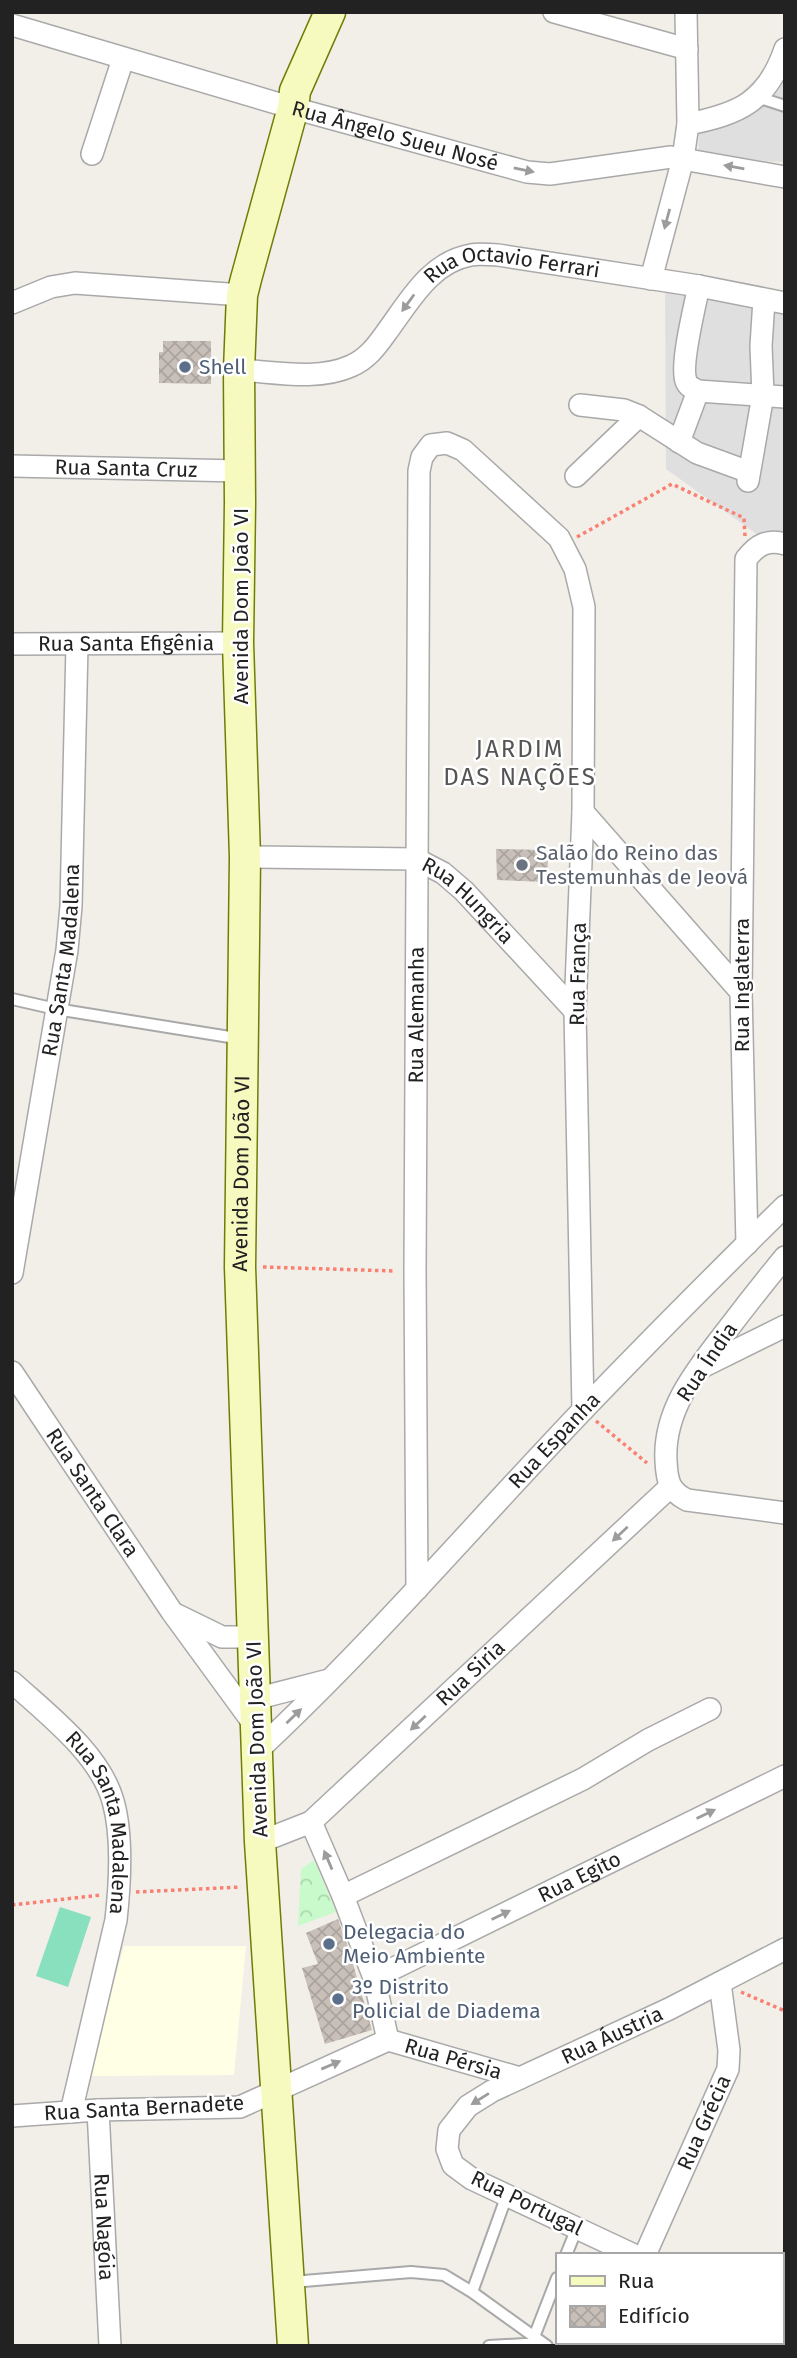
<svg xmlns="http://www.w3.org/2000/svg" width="797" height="2358" font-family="'Fira Sans',sans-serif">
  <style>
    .residential { fill: #e0dfdf }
    .education { fill: #ffffe5 }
    .park { fill: url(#park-crowns) }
    .pitch { fill: #88e0be }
    .building { fill: url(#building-cross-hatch) }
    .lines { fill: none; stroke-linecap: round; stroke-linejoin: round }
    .lane-casing { stroke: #a9a9a9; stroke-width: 14 }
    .street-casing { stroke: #a9a9a9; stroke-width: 24 }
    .secondary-casing { stroke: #707d05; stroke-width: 33 }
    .path { stroke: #fa8072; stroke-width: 3.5; stroke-dasharray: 3.5 3.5; stroke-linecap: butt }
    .lane { stroke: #fff; stroke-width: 10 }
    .street { stroke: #fff; stroke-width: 21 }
    .secondary { stroke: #f7fabf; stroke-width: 30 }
    .oneway { fill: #9c9c9c }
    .service-dot { fill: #5c6f8a; stroke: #fff; stroke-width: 2.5 }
    .worship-dot { fill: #6b7280; stroke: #fff; stroke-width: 2.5 }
    .labels { text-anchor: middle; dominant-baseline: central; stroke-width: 5; stroke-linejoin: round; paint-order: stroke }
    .street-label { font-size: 21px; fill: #222; stroke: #fff }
    .service-label { font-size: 21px; fill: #4e5e75; stroke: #fff; text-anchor: start }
    .worship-label { font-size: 21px; fill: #5b616d; stroke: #fff; text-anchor: start }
    .quarter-label { font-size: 24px; letter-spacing: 2px; fill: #555; stroke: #fff }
  </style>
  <defs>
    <pattern id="park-crowns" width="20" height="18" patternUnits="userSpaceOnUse" patternTransform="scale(1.75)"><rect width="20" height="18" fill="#c8facc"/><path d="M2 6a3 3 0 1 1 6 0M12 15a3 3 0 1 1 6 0" fill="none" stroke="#acd6af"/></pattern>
    <pattern id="building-cross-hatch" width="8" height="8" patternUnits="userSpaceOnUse" patternTransform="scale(1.75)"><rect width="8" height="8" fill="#c7bfb8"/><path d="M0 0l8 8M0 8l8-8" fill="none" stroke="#aba49e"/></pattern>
  </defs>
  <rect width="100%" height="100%" fill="#f2efe9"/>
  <path class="residential" d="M785 51V162L698 158 699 133Z
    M665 283 785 307V537L758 535 666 469Z"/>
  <path class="education" d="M124 1946H246L234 2075 88 2076Z"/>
  <path class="park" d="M314 1860 336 1912 298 1926 301 1869Z"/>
  <path class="pitch" d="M60 1907 91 1917 68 1987 36 1976Z"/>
  <path class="building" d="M163 341H211V384L159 383V352H163Z
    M496 849 549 850 546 882 497 880Z
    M338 1919 349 1950 372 2030 325 2044 302 1968 318 1964 306 1933Z"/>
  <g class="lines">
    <g class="lane-casing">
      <path id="lane" d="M757 97 785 106
        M12 999 56 1009 242 1039
        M566 2255 577 2228
        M292 2282 411 2272 444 2275 472 2292 547 2346
        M472 2292 507 2195
        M534 2337 557 2278
        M489 2346 542 2343"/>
    </g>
    <g class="street-casing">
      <g id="street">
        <path d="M554 12 687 49"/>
        <path id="s1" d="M12 25 293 108 527 172 550 174 671 157 785 177"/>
        <path d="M688 124C739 114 767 102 785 49"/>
        <path d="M92 154 123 59"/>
        <path d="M651 279 683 159 688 124 686 12"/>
        <path d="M699 286C695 305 680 365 686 381 688 387 693 388 698 391L785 397"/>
        <path d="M12 303 51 287 75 283 242 295"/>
        <path id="s2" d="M239 370C275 372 318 381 351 366 367 359 376 347 386 333 409 302 430 262 471 255 479 253 489 255 498 255L699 286 785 303"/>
        <path d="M580 405 624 410 639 416 697 453 749 472"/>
        <path d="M679 442 698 391"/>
        <path id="s3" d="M12 466 240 471"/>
        <path d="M576 476 639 416"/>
        <path d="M748 481 763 395 761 346 764 300"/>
        <path id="s4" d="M12 644 238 643"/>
        <path d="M583 812 741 992"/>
        <path id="s5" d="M245 857 416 859 443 873 464 891 575 1011"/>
        <path d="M747 1244 741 992 746 559C757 545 767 539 785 544"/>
        <path d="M785 1257C766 1280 747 1304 728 1329 698 1368 663 1409 666 1461 667 1481 669 1491 687 1500L785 1513"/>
        <path id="s6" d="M12 1273 67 950 71 906 77 645"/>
        <path d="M702 1367 785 1326"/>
        <path id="s7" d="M12 1372 172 1612 256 1727"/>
        <path id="s8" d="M417 1589 415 1271 419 471 422 457 431 445 447 443 463 450 559 538 575 569 584 607 583 812 575 1011 583 1410"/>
        <path d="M177 1615 222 1637H254"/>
        <path id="s9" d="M12 1682C47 1714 100 1754 113 1801 123 1836 120 1884 116 1920L71 2112"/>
        <path d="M255 1699 329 1680"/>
        <path id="s10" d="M257 1751C373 1643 475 1523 583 1410 649 1341 717 1273 785 1206"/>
        <path d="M311 1822 343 1896 374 1978 388 2040"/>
        <path id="s11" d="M260 1842 311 1822 670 1487"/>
        <path d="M343 1896 583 1779 648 1740 710 1709"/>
        <path id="s12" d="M374 1978 785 1776"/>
        <path id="s13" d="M388 2040 520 2078"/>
        <path id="s14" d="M98 2110 110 2346"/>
        <path d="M12 2116 98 2110 240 2107 388 2040"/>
        <path id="s15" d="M634 2255 472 2179 453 2165 447 2149 449 2130 468 2106 492 2091 669 2009 785 1949"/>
        <path id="s16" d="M645 2255 728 2069 729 2050 720 1983"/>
        <path d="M781 2323 785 2325"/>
      </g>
    </g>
    <g class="secondary-casing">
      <g id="secondary">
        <path id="s17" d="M293 2346 260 1842 240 1267 245 857 238 643 240 503 239 370 242 295 246 279 293 108 295 91 330 12"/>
      </g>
    </g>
    <path class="path" d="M577 537 672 484 744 518 745 536
      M263 1267 395 1271
      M596 1421 647 1463
      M136 1892 241 1887
      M12 1905 101 1895
      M741 1992 785 2011"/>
    <use href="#lane" class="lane"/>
    <use href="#street" class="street"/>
    <use href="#secondary" class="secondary"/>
  </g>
  <defs><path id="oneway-solid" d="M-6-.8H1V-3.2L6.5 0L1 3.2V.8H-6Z" transform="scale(1.75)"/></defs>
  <g class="oneway">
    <use href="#oneway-solid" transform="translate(734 167) rotate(-170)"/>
    <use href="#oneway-solid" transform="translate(524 170) rotate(12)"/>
    <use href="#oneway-solid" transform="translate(667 219) rotate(105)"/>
    <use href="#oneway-solid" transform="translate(408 303) rotate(126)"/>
    <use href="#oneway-solid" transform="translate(620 1534) rotate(137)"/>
    <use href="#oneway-solid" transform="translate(294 1716) rotate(-44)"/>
    <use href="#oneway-solid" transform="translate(418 1723) rotate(137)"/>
    <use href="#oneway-solid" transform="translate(706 1814) rotate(-26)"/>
    <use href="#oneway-solid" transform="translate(328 1860) rotate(-113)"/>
    <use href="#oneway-solid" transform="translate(501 1915) rotate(-26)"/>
    <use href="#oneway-solid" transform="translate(331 2065) rotate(-23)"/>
    <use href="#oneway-solid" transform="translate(480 2099) rotate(148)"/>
  </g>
  <g class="service-dot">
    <circle cx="185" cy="367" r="7"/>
    <circle cx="329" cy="1944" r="7"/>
    <circle cx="338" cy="1999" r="7"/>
  </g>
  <circle class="worship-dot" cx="522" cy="865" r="7"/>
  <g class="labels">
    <g class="street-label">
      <text stroke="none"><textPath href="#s1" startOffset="399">Rua Ângelo Sueu Nosé</textPath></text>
      <text stroke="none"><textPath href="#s2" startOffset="320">Rua Octavio Ferrari</textPath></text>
      <text stroke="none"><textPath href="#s3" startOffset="114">Rua Santa Cruz</textPath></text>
      <text transform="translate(241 606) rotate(-90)">Avenida Dom João VI</text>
      <text stroke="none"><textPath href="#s4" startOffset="114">Rua Santa Efigênia</textPath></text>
      <text stroke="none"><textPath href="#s5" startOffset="238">Rua Hungria</textPath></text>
      <text stroke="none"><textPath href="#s6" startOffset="317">Rua Santa Madalena</textPath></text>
      <text transform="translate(578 974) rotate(-89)">Rua França</text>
      <text transform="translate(742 985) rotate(-90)">Rua Inglaterra</text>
      <text stroke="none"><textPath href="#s8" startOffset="574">Rua Alemanha</textPath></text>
      <text stroke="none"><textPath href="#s17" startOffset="1174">Avenida Dom João VI</textPath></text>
      <text transform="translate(707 1362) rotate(-56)">Rua Índia</text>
      <text stroke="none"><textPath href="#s10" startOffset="430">Rua Espanha</textPath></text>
      <text stroke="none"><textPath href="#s7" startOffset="145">Rua Santa Clara</textPath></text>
      <text stroke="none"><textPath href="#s11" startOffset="273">Rua Siria</textPath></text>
      <text transform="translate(257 1739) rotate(-92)">Avenida Dom João VI</text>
      <text stroke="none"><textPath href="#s9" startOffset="175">Rua Santa Madalena</textPath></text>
      <text stroke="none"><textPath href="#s12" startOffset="229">Rua Egito</textPath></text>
      <text stroke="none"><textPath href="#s15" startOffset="430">Rua Áustria</textPath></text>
      <text stroke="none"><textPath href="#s13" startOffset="68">Rua Pérsia</textPath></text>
      <text transform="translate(144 2108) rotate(-3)">Rua Santa Bernadete</text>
      <text stroke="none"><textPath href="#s16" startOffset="145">Rua Grécia</textPath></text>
      <text transform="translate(527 2203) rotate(26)">Rua Portugal</text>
      <text stroke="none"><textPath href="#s14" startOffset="117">Rua Nagóia</textPath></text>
    </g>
    <g class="service-label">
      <text x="199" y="367">Shell</text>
      <text x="343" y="1932">Delegacia do<tspan x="343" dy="24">Meio Ambiente</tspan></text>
      <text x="352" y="1987">3º Distrito<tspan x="352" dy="24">Policial de Diadema</tspan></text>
    </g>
    <g class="worship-label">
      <text x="536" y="853">Salão do Reino das<tspan x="536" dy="24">Testemunhas de Jeová</tspan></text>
    </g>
    <g class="quarter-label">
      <text x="520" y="749">JARDIM<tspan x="520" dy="28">DAS NAÇÕES</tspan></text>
    </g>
  </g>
  <rect width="797" height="2358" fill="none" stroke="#222222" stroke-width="28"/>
  <rect x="556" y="2253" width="228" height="91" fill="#ffffff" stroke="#a7a7a7" stroke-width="2"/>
  <rect x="570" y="2276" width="35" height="10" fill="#f7fabf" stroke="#a7a7a7" stroke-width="2"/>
  <text x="618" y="2288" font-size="21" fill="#222222">Rua</text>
  <rect x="570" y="2306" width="35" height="21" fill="url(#building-cross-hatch)" stroke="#a7a7a7" stroke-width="2"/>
  <text x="618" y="2323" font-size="21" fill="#222222">Edifício</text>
</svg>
